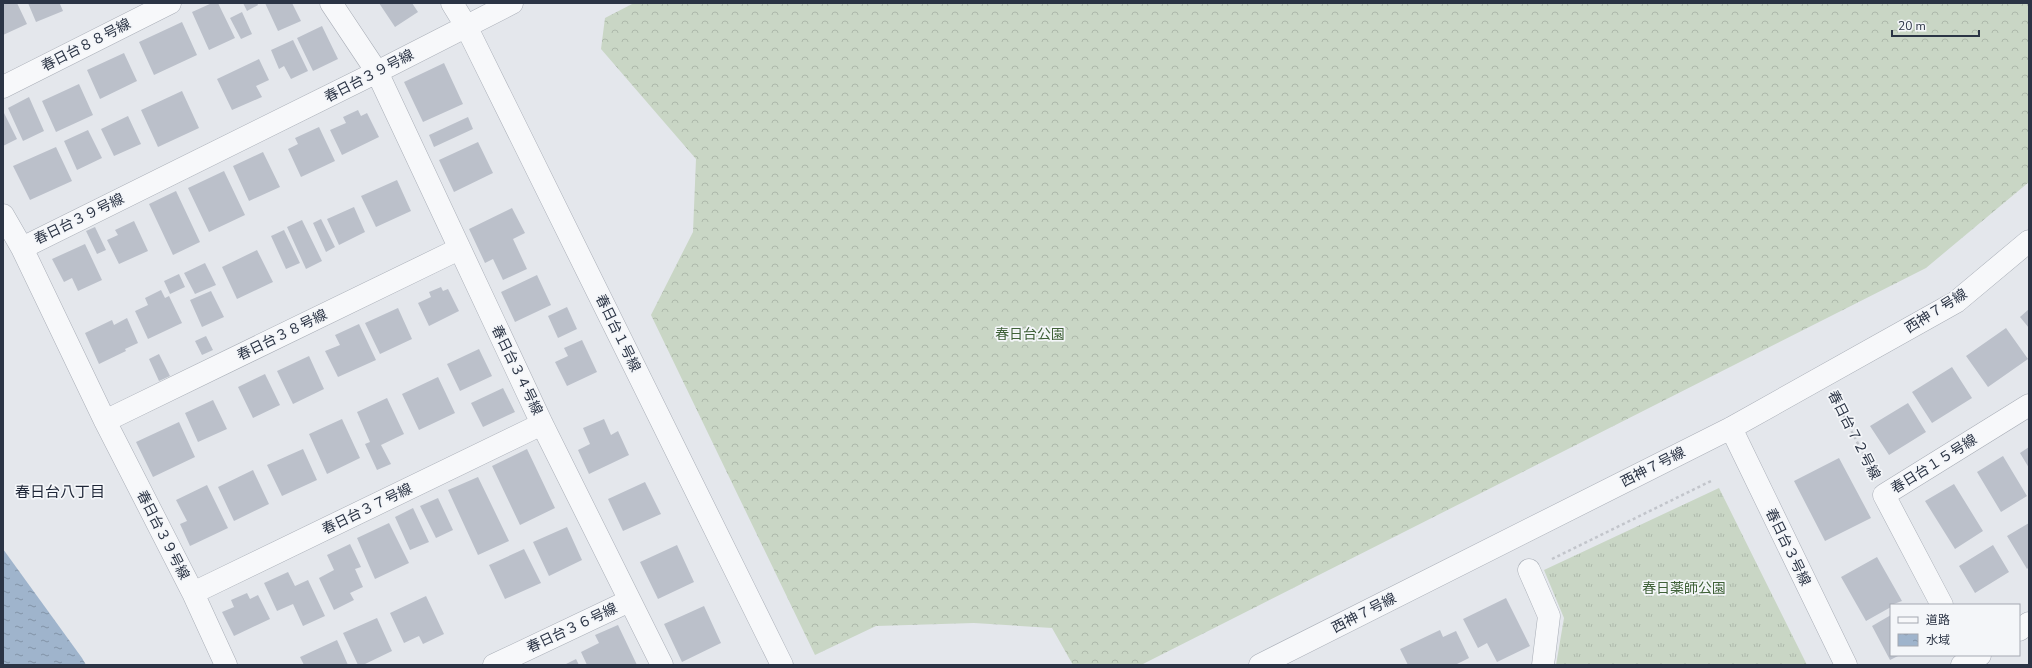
<svg xmlns="http://www.w3.org/2000/svg" width="2032" height="668" font-family="'Nunito Sans','Noto Sans JP',sans-serif">
  <style>
    .grass { fill: url(#grass-tufts) }
    .forest { fill: url(#forest-crowns) }
    .water { fill: url(#water-ripples) }
    .building { fill: #bbc0ca }
    .lines { fill: none; stroke-linecap: round; stroke-linejoin: round }
    .minor-casing { stroke: #a9aeb7; stroke-width: 23 }
    .path { stroke: #c2c5cb; stroke-width: 2.5; stroke-dasharray: 3 3; stroke-linecap: butt }
    .minor { stroke: #f7f8fa; stroke-width: 22 }
    .labels { text-anchor: middle; dominant-baseline: central; stroke-width: 3.5; stroke-linejoin: round; paint-order: stroke }
    .street-label { font-size: 14px; fill: #2b3445; stroke: #f4f6f9 }
    .park-label { font-size: 14px; fill: #3f6138; stroke: #f4f6f9 }
    .neighbourhood-label { font-size: 15px; fill: #1d2536; stroke: #f4f6f9 }
  </style>
  <defs>
    <pattern id="grass-tufts" width="24" height="20" patternUnits="userSpaceOnUse"><rect width="24" height="20" fill="#c9d6c5"/><path d="M3 7l-1-3M5 7V3M7 7l1-3M15 17l-1-3M17 17v-4M19 17l1-3" fill="none" stroke="#adb8ab"/></pattern>
    <pattern id="forest-crowns" width="20" height="18" patternUnits="userSpaceOnUse"><rect width="20" height="18" fill="#c9d6c5"/><path d="M2 6a3 3 0 1 1 6 0M12 15a3 3 0 1 1 6 0" fill="none" stroke="#adb8ab"/></pattern>
    <pattern id="water-ripples" width="26" height="14" patternUnits="userSpaceOnUse"><rect width="26" height="14" fill="#9fb4cc"/><path d="M2 4q2-2 4 0t4 0M15 11q2-2 4 0t4 0" fill="none" stroke="#8293a7"/></pattern>
  </defs>
  <rect width="100%" height="100%" fill="#e4e7ec"/>
  <path class="grass" d="M1719 488 1807 665H1556L1564 618 1544 570Z"/>
  <path class="forest" d="M634 3H2029V182L1926 268 1141 665H1073L1052 628 974 623 876 626 815 655 651 315 693 232 696 159 601 49 605 18Z"/>
  <path class="water" d="M3 549 82 658 86 665H3Z"/>
  <path class="building" d="M3 3H17L27 24 3 35Z
    M28 3H63L60 4 63 11 36 22Z
    M212 3H218L235 38 209 50 192 12Z
    M243 3H257L258 5 247 11Z
    M265 3H292L301 21 278 31Z
    M379 3H412L418 12 395 27Z
    M242 12 252 34 241 39 230 18Z
    M182 22 197 55 154 75 139 42Z
    M322 26 338 59 313 71 297 38Z
    M293 40 308 71 291 79 284 66 279 69 271 50Z
    M124 53 137 81 100 99 87 70Z
    M259 59 269 80 256 86 262 97 232 110 217 79Z
    M444 63 463 104 423 122 404 82Z
    M79 84 93 115 56 132 42 101Z
    M182 91 199 128 158 147 141 110Z
    M29 97 44 131 23 141 8 108Z
    M358 110 361 116 367 113 379 137 342 155 330 130 346 123 343 117Z
    M3 111 17 139 3 146Z
    M128 116 141 144 114 156 101 129Z
    M468 117 473 129 434 147 429 135Z
    M319 127 335 161 301 177 288 149 298 144 295 138Z
    M88 130 102 158 77 170 64 141Z
    M478 142 493 173 454 192 439 160Z
    M56 147 72 181 30 200 13 166Z
    M263 152 280 187 249 201 233 166Z
    M224 171 245 215 209 232 188 188Z
    M397 180 411 211 376 227 361 196Z
    M176 191 200 242 173 255 149 204Z
    M354 207 365 232 339 245 327 219Z
    M512 208 525 233 513 239 527 269 503 280 493 259 485 263 469 229Z
    M321 219 335 247 326 252 313 223Z
    M302 220 322 261 306 269 287 227Z
    M134 221 148 251 119 264 107 240 118 235 115 230Z
    M95 227 106 250 97 254 86 231Z
    M284 230 300 263 286 269 271 236Z
    M85 244 102 280 78 291 72 278 64 282 52 259Z
    M257 250 273 282 237 299 222 267Z
    M205 263 216 285 195 294 184 273Z
    M179 274 185 287 170 294 164 281Z
    M537 275 551 305 515 322 501 292Z
    M441 287 443 291 448 289 459 311 429 326 418 303 431 297 429 292Z
    M161 290 165 298 169 296 182 323 148 339 135 311 148 305 145 298Z
    M211 291 224 317 202 327 190 300Z
    M567 307 577 329 558 338 548 316Z
    M398 308 412 339 380 354 365 323Z
    M2029 309V328L2020 317Z
    M127 318 138 343 125 349 126 351 99 364 85 333 112 320 114 325Z
    M359 324 376 360 338 377 325 351 340 345 335 335Z
    M2006 328 2028 359 1988 387 1966 356Z
    M206 336 213 350 202 355 195 341Z
    M582 340 597 372 567 386 555 362 568 356 564 348Z
    M479 349 492 376 460 391 447 364Z
    M159 354 170 376 159 381 149 359Z
    M309 356 324 389 293 404 277 371Z
    M1952 367 1972 398 1932 423 1912 392Z
    M265 374 280 405 253 418 238 387Z
    M438 377 455 413 419 430 402 394Z
    M503 388 515 412 483 427 471 403Z
    M387 398 404 434 381 445 391 464 377 470 365 444 370 442 357 412Z
    M213 400 227 429 198 442 185 413Z
    M1908 403 1926 432 1889 455 1870 426Z
    M342 419 360 458 327 474 309 434Z
    M604 419 611 435 618 431 629 455 589 474 578 450 590 444 583 428Z
    M179 422 195 457 153 477 136 442Z
    M2029 447V468L2020 453Z
    M303 449 317 480 282 496 267 465Z
    M527 449 555 508 520 525 492 466Z
    M2003 456 2027 496 2001 512 1977 472Z
    M1839 458 1871 518 1825 541 1794 481Z
    M253 470 269 504 234 521 218 487Z
    M478 477 509 541 478 555 448 490Z
    M645 482 661 514 623 531 608 499Z
    M1954 484 1983 531 1955 549 1925 501Z
    M207 485 228 528 190 546 180 524 187 521 176 500Z
    M438 498 453 530 436 538 420 506Z
    M413 508 429 542 410 550 395 517Z
    M389 523 409 563 375 579 357 538Z
    M2029 523V567L2027 569 2007 536Z
    M567 527 582 560 549 576 533 542Z
    M350 544 361 567 355 569 363 587 350 593 354 600 334 610 319 578 334 570 327 555Z
    M677 545 694 582 658 599 640 562Z
    M1993 545 2009 572 1975 593 1959 566Z
    M524 549 541 583 505 599 489 565Z
    M1877 557 1902 601 1891 605V607L1866 621 1841 577Z
    M288 572 295 586 308 580 325 616 303 626 293 604 277 611 264 583Z
    M247 593 250 599 258 595 270 619 234 636 222 612 234 607 231 600Z
    M426 596 444 634 423 644 419 636 404 643 390 613Z
    M1506 598 1530 646 1497 662 1487 643 1478 648 1463 619Z
    M704 606 721 643 682 662 664 624Z
    M1891 615V655H1900L1890 660 1872 626Z
    M377 618 392 651 363 665H358L343 633Z
    M618 625 637 665H587L581 652 599 643 595 635Z
    M1440 630 1443 637 1456 631 1469 658 1455 665H1408L1400 649Z
    M337 640 348 665H304L300 657Z
    M576 659 579 665H564Z"/>
  <g class="lines">
    <g class="minor-casing">
      <path id="minor" d="M331 3 377 72 542 424 662 665
        M452 3 466 26 782 665
        M3 87 170 3
        M3 215 22 248
        M105 421 459 249
        M1731 428 1846 665
        M1529 570 1549 616 1543 665
        M193 593 542 424
        M1942 605 1884 495 2029 405
        M2019 630 2029 623
        M226 665 193 593 105 421 22 248 377 72 512 3
        M494 665 629 601
        M1260 665 1731 428 1956 302 2029 241
        M1962 665 1980 655"/>
    </g>
    <path class="path" d="M1835 399 1872 471
      M1552 559 1713 480"/>
    <use href="#minor" class="minor"/>
  </g>
  <g class="labels">
    <g class="street-label">
      <text transform="translate(86 45) rotate(-27)">春日台８８号線</text>
      <text transform="translate(369 76) rotate(-27)">春日台３９号線</text>
      <text transform="translate(79 219) rotate(-26)">春日台３９号線</text>
      <text transform="translate(1936 311) rotate(-32)">西神７号線</text>
      <text transform="translate(618 333) rotate(64)">春日台１号線</text>
      <text transform="translate(282 335) rotate(-26)">春日台３８号線</text>
      <text transform="translate(517 370) rotate(64)">春日台３４号線</text>
      <text transform="translate(1854 435) rotate(63)">春日台７２号線</text>
      <text transform="translate(1934 464) rotate(-32)">春日台１５号線</text>
      <text transform="translate(1653 467) rotate(-27)">西神７号線</text>
      <text transform="translate(367 509) rotate(-26)">春日台３７号線</text>
      <text transform="translate(163 535) rotate(63)">春日台３９号線</text>
      <text transform="translate(1788 547) rotate(64)">春日台３号線</text>
      <text transform="translate(1364 613) rotate(-27)">西神７号線</text>
      <text transform="translate(572 628) rotate(-25)">春日台３６号線</text>
    </g>
    <g class="park-label">
      <text x="1030" y="334">春日台公園</text>
      <text x="1684" y="588">春日薬師公園</text>
    </g>
    <g class="neighbourhood-label">
      <text x="60" y="492">春日台八丁目</text>
    </g>
  </g>
  <rect width="2032" height="668" fill="none" stroke="#2b3445" stroke-width="8"/>
  <rect x="1890" y="604" width="130" height="52" fill="#f4f6f9" stroke="#a4a8b1"/>
  <rect x="1898" y="617" width="20" height="6" fill="#f7f8fa" stroke="#a4a8b1"/>
  <text x="1926" y="624" font-size="12" fill="#2b3445">道路</text>
  <rect x="1898" y="634" width="20" height="12" fill="url(#water-ripples)" stroke="#a4a8b1"/>
  <text x="1926" y="644" font-size="12" fill="#2b3445">水域</text>
  <path d="M1892 30v6h87v-6" fill="none" stroke="#2b3445" stroke-width="2"/>
  <text x="1898" y="30" font-size="12" fill="#2b3445" stroke="#f4f6f9" stroke-width="3" paint-order="stroke">20 m</text>
</svg>
